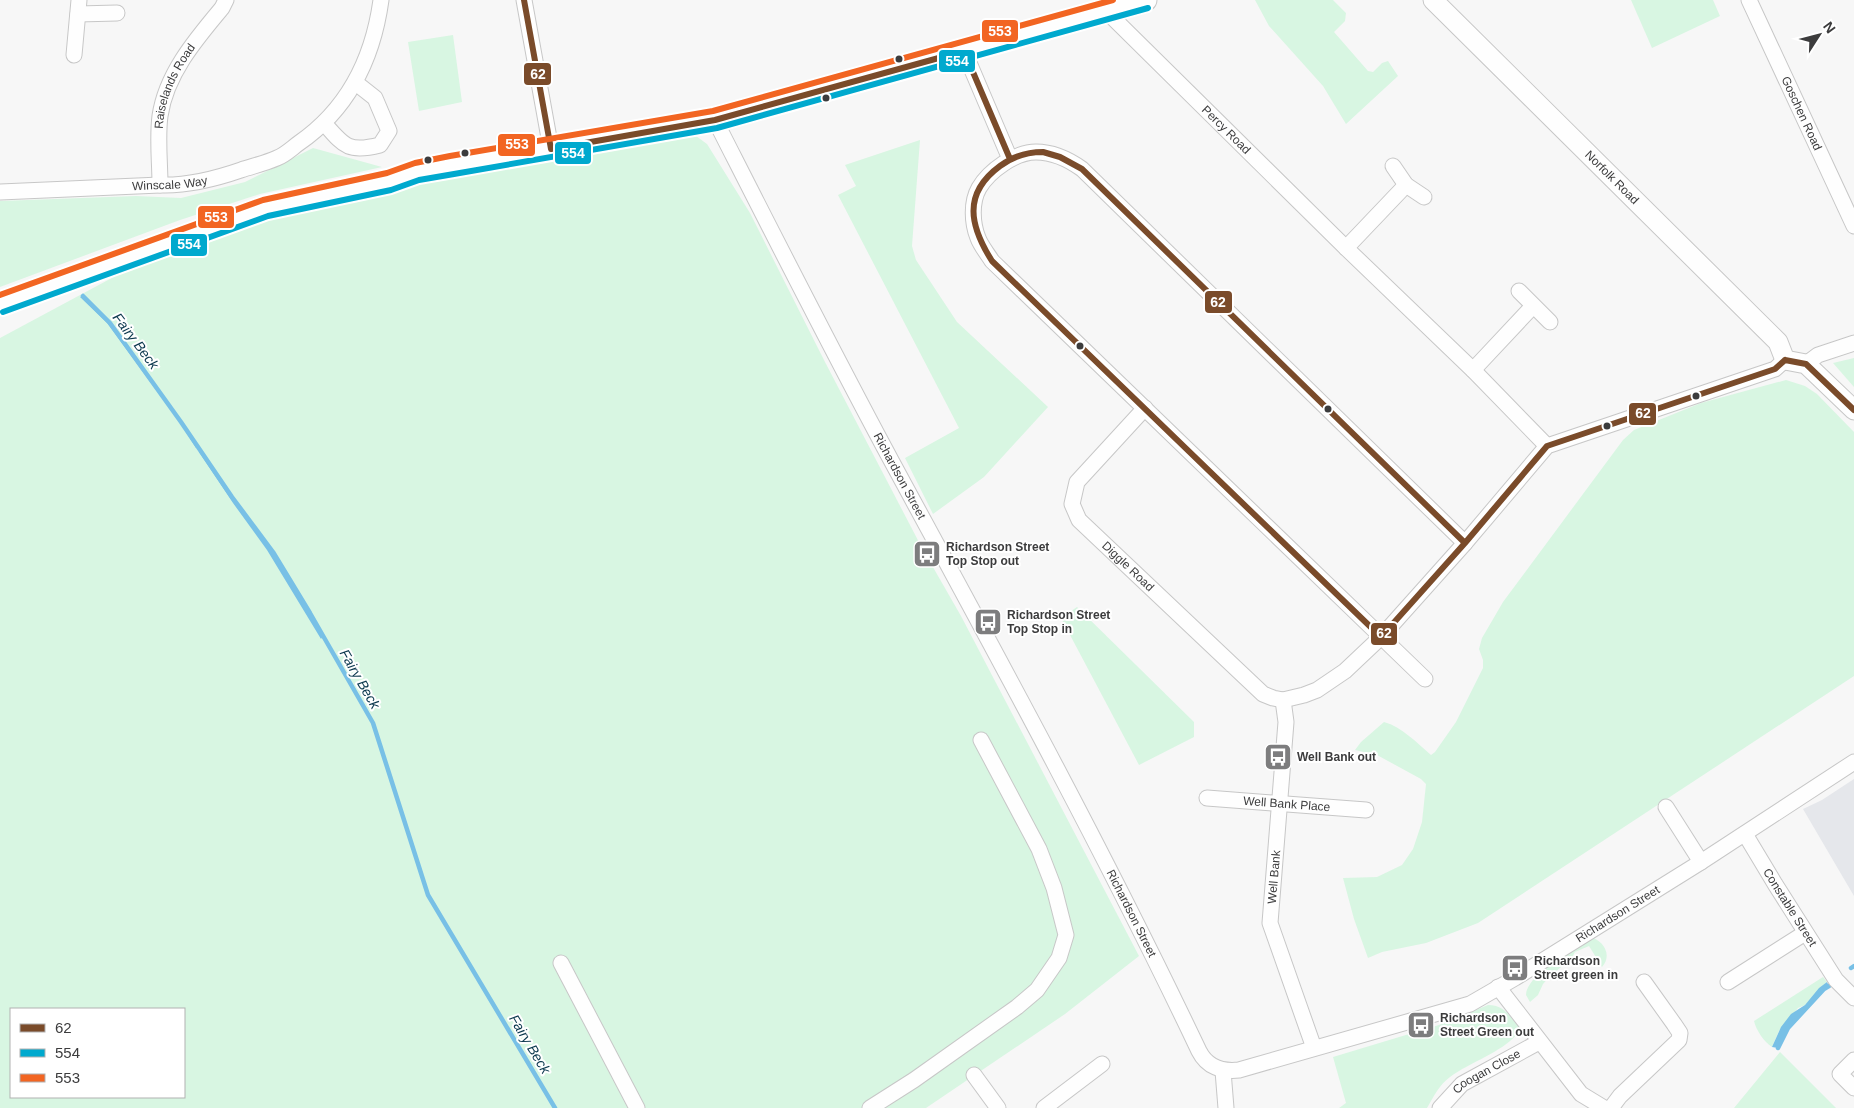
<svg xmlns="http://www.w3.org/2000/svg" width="1854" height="1108" font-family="Helvetica,sans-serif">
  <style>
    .built { fill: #e5e7eb }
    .green { fill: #d8f6e2; fill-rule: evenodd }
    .water { fill: #78c0e6 }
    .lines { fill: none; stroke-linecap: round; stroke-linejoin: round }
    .stream { stroke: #78c0e6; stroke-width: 4.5 }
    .minor-casing { stroke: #c7c7c7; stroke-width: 17 }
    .tertiary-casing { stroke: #c7c7c7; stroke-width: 21 }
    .secondary-casing { stroke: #c7c7c7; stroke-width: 23 }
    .minor { stroke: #fefefe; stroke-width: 15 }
    .tertiary { stroke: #fefefe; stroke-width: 19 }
    .secondary { stroke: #fefefe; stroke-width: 21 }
    .bus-1-casing { stroke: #fff; stroke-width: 10 }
    .bus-2-casing { stroke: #fff; stroke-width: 10 }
    .bus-3-casing { stroke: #fff; stroke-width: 10 }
    .bus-1 { stroke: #7a4b2a; stroke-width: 6 }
    .bus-2 { stroke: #00a9ce; stroke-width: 6 }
    .bus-3 { stroke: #f26522; stroke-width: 6 }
    .bus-dot { fill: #3c3c3d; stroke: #fff; stroke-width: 2 }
    .labels { text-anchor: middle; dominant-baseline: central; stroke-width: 4; stroke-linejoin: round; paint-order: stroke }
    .street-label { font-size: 12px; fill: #3c3c3d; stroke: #fff }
    .poi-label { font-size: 12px; font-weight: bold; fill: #3c3c3d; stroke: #fff; text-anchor: start }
    .water-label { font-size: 14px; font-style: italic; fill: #0a374d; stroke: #fff }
    .line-badge { stroke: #fff; stroke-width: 2 }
    .badge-label { font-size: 14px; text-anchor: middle; font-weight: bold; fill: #fff }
  </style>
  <rect width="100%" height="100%" fill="#f7f7f7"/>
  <path class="built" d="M1854 779V896L1803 809 1822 800Z"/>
  <path class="green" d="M1255 0H1333L1346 13 1345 21 1334 32 1368 71 1373 72 1382 63 1388 61 1398 76 1346 124 1323 86 1269 26Z
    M1631 0H1713L1720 16 1652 48Z
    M453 35 462 102 419 111 408 42Z
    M692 133 707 144 750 213 825 362 922 548 961 616 1139 956 1065 1014 926 1108H0V338L190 236 266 208ZM11 1009H184V1097H11Z
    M920 140 912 246 916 260 957 322 1048 407 984 477 933 514 905 458 959 428 838 195 856 186 845 165Z
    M313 148 382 167 260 194 180 220 0 287V201L136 196 181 198 245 182Z
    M1854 358V387L1833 363Z
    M1786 380 1805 386 1817 394 1854 432V676L1478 923 1426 943 1382 952 1368 958 1354 919 1343 878 1377 877 1402 865 1413 849 1422 822 1426 784 1421 779 1377 755 1355 750 1361 742 1384 722C1402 727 1417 743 1431 755L1435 752 1456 722 1483 668V660L1479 649 1482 638 1503 602 1623 440 1634 430 1701 403Z
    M1077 607 1194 722V737L1139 765 1061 618Z
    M1589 937C1603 939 1613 955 1602 967L1589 946 1575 952 1571 959 1550 976 1543 984 1538 995 1530 1002 1526 995C1526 976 1573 947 1589 937Z
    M1823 977 1827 982 1805 1005 1798 1008 1779 1031 1772 1047C1764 1042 1756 1030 1754 1021Z
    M1488 1005C1504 1005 1509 1015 1518 1026L1517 1034C1501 1053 1470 1062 1450 1077 1439 1085 1434 1096 1427 1108H1339L1346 1103 1333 1057 1439 1025Z
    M1780 1052 1836 1108H1734Z"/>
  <path class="water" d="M83 296 110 323 198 446 196 448 181 424 107 323 80 297Z
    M201 451 232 497 273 552 323 636 321 639 267 550 233 503 199 452Z
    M1827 982 1829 986 1824 989 1788 1028 1778 1048 1772 1047 1781 1027 1791 1014 1805 1005 1819 988Z"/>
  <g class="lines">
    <path class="stream" d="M83 296 110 323 181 422 232 497 273 552 310 613 373 723 428 895 555 1108
      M1851 968 1854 966
      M1778 1048 1788 1028 1824 989 1829 986"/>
    <g class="minor-casing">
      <g id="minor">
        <path d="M524 0 551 149"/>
        <path id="s1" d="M1749 0 1854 226"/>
        <path id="s2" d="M1106 11 1346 248 1473 370 1547 446"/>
        <path d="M78 14 117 13"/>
        <path d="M964 51 1010 159"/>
        <path d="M74 55 79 0"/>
        <path id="s3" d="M715 120C773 234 831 349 892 462 998 657 1104 851 1199 1051 1207 1067 1222 1072 1239 1070L1470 1004 1515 978 1701 862 1854 762"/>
        <path d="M324 123C344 146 348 153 380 145L389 131 375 98 356 83"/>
        <path d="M1393 166 1406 185 1424 197"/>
        <path id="s4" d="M160 185C160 163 157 138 160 116 166 74 196 39 222 8L226 0"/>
        <path id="s5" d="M0 192 160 185C188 186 215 179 241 170 253 166 266 163 277 158 285 155 292 148 299 143 348 109 373 58 381 0"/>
        <path d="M1346 248 1406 185"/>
        <path d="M1519 291 1550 322"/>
        <path d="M1806 364 1818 355 1854 343"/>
        <path d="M1473 370 1533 306"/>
        <path id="s6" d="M1145 408 1077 482 1072 504 1079 520 1263 694 1273 698 1283 700 1304 695 1317 690 1345 671 1381 637 1465 543 1547 446 1775 369 1785 360"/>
        <path d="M1425 679 992 261C987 253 981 246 978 238 972 223 971 202 979 188 989 171 1015 152 1036 152 1054 152 1068 159 1082 169L1465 543"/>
        <path d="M1283 700 1286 722 1270 923 1314 1048"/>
        <path id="s7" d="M1207 798 1366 810"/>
        <path d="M1666 807 1701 862"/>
        <path id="s8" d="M1745 834 1775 884 1836 980 1854 998"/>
        <path d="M561 963 637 1108"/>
        <path d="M1728 982 1805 933"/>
        <path d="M1498 987 1581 1094 1604 1108"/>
        <path d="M1854 1060 1840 1074 1854 1088"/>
        <path d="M1223 1071 1226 1108"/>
        <path d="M974 1075 998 1108"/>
        <path d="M870 1108 914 1080 1017 1007 1037 990 1059 958 1066 935 1054 888 1039 849 981 740"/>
        <path d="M1044 1108 1102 1064"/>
        <path id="s9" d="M1440 1108 1462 1084 1539 1042"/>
        <path d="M1611 1108 1620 1096 1679 1040 1680 1033 1674 1024 1644 982"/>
      </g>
    </g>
    <g class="tertiary-casing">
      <g id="tertiary">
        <path id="s10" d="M1433 0 1778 342 1785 360 1806 364 1854 410"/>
      </g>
    </g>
    <g class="secondary-casing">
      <path id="secondary" d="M0 304 266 208 389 181 417 172 452 165 715 120 1146 0"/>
    </g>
    <use href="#minor" class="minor"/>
    <use href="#tertiary" class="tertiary"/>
    <use href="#secondary" class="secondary"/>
    <g class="bus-1-casing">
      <path id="bus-1" d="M524 0 551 149
        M964 51 1010 159
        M551 149 715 120 964 51
        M1043 152 1060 157 1082 169 1465 543 1381 637 992 261C970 226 962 194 1000 166 1012 157 1026 152 1043 152Z
        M1785 360 1806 364 1854 410
        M1465 543 1547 446 1775 369 1785 360"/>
    </g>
    <g class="bus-2-casing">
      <path id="bus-2" d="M3 312 268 216 391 190 419 180 454 174 717 128 1148 8"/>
    </g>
    <g class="bus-3-casing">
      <path id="bus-3" d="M0 295 263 200 387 173 415 163 450 156 713 111 1113 0"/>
    </g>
    <use href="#bus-1" class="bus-1"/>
    <use href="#bus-2" class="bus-2"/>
    <use href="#bus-3" class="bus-3"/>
  </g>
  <defs>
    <g id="bus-square" transform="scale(1.4375)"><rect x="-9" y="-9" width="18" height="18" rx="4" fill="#7d7d7e" stroke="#fff"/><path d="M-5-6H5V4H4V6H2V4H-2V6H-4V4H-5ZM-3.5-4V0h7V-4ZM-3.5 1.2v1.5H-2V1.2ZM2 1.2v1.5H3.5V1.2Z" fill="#fff"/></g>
  </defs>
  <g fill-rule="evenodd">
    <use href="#bus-square" x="927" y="554"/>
    <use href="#bus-square" x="988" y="622"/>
    <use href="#bus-square" x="1278" y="757"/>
    <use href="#bus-square" x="1515" y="968"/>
    <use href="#bus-square" x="1421" y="1025"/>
  </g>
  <g class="bus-dot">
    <circle cx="899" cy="59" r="4.5"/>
    <circle cx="826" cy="98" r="4.5"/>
    <circle cx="465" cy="153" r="4.5"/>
    <circle cx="428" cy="160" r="4.5"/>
    <circle cx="1080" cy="346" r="4.5"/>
    <circle cx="1696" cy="396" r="4.5"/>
    <circle cx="1328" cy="409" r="4.5"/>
    <circle cx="1607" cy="426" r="4.5"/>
  </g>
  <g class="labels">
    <g class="street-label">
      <text stroke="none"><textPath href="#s4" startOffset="102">Raiselands Road</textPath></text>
      <text stroke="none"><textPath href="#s1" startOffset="125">Goschen Road</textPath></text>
      <text stroke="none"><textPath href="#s2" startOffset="169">Percy Road</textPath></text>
      <text stroke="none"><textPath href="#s10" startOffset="252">Norfolk Road</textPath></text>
      <text stroke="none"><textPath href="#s5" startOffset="170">Winscale Way</textPath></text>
      <text stroke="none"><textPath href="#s3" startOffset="401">Richardson Street</textPath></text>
      <text stroke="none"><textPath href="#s6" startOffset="208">Diggle Road</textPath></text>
      <text stroke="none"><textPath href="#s7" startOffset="80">Well Bank Place</textPath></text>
      <text transform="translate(1274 877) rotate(-85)">Well Bank</text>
      <text stroke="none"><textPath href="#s8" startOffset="86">Constable Street</textPath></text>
      <text stroke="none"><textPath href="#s3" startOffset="896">Richardson Street</textPath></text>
      <text stroke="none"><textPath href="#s3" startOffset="1510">Richardson Street</textPath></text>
      <text stroke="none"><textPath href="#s9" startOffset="60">Coogan Close</textPath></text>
    </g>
    <g class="poi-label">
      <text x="946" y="547">Richardson Street<tspan x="946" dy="14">Top Stop out</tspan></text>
      <text x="1007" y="615">Richardson Street<tspan x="1007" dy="14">Top Stop in</tspan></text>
      <text x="1297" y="757">Well Bank out</text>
      <text x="1534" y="961">Richardson<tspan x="1534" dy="14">Street green in</tspan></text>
      <text x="1440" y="1018">Richardson<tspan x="1440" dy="14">Street Green out</tspan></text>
    </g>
    <g class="water-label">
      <text transform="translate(136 341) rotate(53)">Fairy Beck</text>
      <text transform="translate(360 679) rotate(60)">Fairy Beck</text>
      <text transform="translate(530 1044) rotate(59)">Fairy Beck</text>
    </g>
  </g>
  <g class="line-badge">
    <rect x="981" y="19" width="38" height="24" rx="5" fill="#f26522"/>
    <rect x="938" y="49" width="38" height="24" rx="5" fill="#00a9ce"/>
    <rect x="523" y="62" width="29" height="24" rx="5" fill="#7a4b2a"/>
    <rect x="497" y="133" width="39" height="24" rx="5" fill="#f26522"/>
    <rect x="554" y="141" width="38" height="24" rx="5" fill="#00a9ce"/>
    <rect x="197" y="205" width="38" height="24" rx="5" fill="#f26522"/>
    <rect x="170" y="233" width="38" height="24" rx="5" fill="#00a9ce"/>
    <rect x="1204" y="290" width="29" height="24" rx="5" fill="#7a4b2a"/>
    <rect x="1628" y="402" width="29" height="24" rx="5" fill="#7a4b2a"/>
    <rect x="1370" y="622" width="28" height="24" rx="5" fill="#7a4b2a"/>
  </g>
  <g class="badge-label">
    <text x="1000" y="36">553</text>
    <text x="957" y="66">554</text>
    <text x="538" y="79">62</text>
    <text x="517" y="149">553</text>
    <text x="573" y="158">554</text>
    <text x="216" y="222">553</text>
    <text x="189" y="249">554</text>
    <text x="1218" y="307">62</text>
    <text x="1643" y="418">62</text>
    <text x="1384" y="638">62</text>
  </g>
  <rect x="10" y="1008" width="175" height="90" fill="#ffffff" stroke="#b1b1b1"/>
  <rect x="20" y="1024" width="25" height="8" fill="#7a4b2a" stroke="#b1b1b1"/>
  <text x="55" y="1033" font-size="15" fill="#3c3c3d">62</text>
  <rect x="20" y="1049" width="25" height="8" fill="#00a9ce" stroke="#b1b1b1"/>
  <text x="55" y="1058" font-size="15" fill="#3c3c3d">554</text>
  <rect x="20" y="1074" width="25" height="8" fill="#f26522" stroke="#b1b1b1"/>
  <text x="55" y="1083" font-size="15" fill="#3c3c3d">553</text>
  <g transform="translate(1819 35) rotate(54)" stroke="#ffffff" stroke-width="4" paint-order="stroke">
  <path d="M0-4L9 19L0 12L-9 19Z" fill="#3c3c3d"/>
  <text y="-8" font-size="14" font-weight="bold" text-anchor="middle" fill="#3c3c3d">N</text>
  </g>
</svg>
